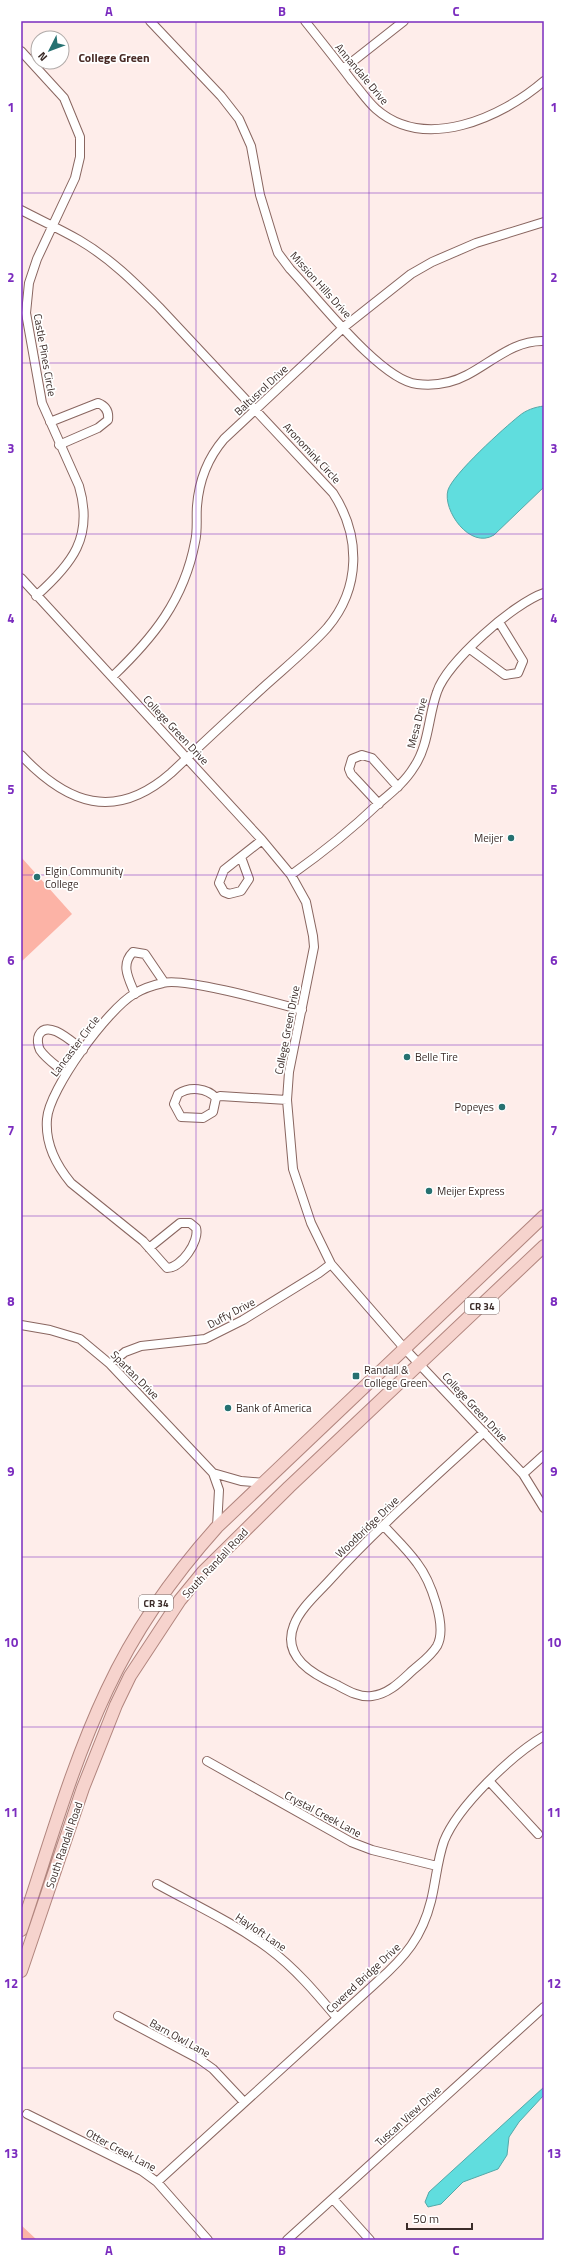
<svg xmlns="http://www.w3.org/2000/svg" width="565" height="2261" font-family="'Titillium Web',sans-serif">
  <style>
    .green { fill: #fcb3a6 }
    .water { fill: #60ddde; stroke: #55a8a8 }
    .lines { fill: none; stroke-linecap: round; stroke-linejoin: round }
    .minor-casing { stroke: #896660; stroke-width: 10 }
    .primary-casing { stroke: #b1857e; stroke-width: 14 }
    .minor { stroke: #fff; stroke-width: 8 }
    .primary { stroke: #f6d3cd; stroke-width: 12 }
    .grid { fill: none; stroke: #7b2cbf; stroke-width: 1; stroke-opacity: 0.55 }
    .poi-dot { fill: #267171; stroke: #fff; stroke-width: 1.5 }
    .labels { text-anchor: middle; dominant-baseline: central; stroke-width: 3.5; stroke-linejoin: round; paint-order: stroke }
    .shield { fill: #fff; stroke: #766b69; stroke-width: 1 }
    .shield-label { font-size: 10px; font-weight: bold; fill: #3b2c29 }
    .street-label { font-size: 11px; fill: #3b2c29; stroke: #fff }
    .poi-label { font-size: 11px; fill: #3b2c29; stroke: #fff; text-anchor: start }
    .neighbourhood-label { font-size: 12px; font-weight: bold; fill: #482a25; stroke: #fff }
    .neatline { fill: none; stroke: #7b2cbf; stroke-width: 1.5 }
    .grid-label { font-size: 13px; text-anchor: middle; font-weight: bold; fill: #7b2cbf }
  </style>
  <rect width="100%" height="100%" fill="#feedea"/>
  <path class="green" d="M21 857 72 914 21 962Z
    M21 2225 37 2240H21Z"/>
  <path class="water" d="M544 406V487L494 535C470 550 442 510 448 490 453 474 504 428 519 416 526 410 535 407 544 406Z
    M544 2087V2095L519 2122 509 2137 507 2155 498 2169 463 2182 441 2204 428 2207 425 2202 429 2192Z"/>
  <g class="lines">
    <g class="minor-casing">
      <path id="minor" d="M150 21 221 96 239 119 251 146 260 195 274 241 278 253 290 269C316 296 381 381 417 384 434 386 452 383 467 375 492 362 514 340 544 341
        M305 21C321 41 337 61 352 81 360 90 367 101 376 109 425 152 501 118 544 81
        M21 51 64 98 80 137V157L75 178 37 259 29 283 26 313 42 403 79 486C94 537 72 564 36 596
        M343 69 404 21
        M21 210C40 220 60 229 79 240 110 258 134 282 159 307L333 493C361 536 361 588 327 628 309 648 287 666 267 684 235 713 203 743 171 773 115 822 67 804 21 755
        M50 422 98 403C106 406 109 412 108 420L98 428 59 445
        M21 578 262 840 291 875 306 902 313 936 314 947 289 1072 287 1100 293 1169 311 1223 331 1264 405 1349 523 1474 544 1508
        M470 649 505 675 518 673 523 661 499 622
        M112 677C153 638 184 600 195 542 198 530 196 518 197 506 199 480 207 459 224 439L344 327 411 274 432 262 476 243 544 222
        M379 804 351 774 349 769 352 759 362 755 372 758 398 787
        M241 857 249 879 241 891 229 894 224 892 219 883 224 870 262 840
        M291 875C322 853 351 830 378 804 391 793 405 782 414 767 429 745 428 717 437 692 447 662 514 603 544 593
        M135 994C129 979 120 965 133 952L145 954 164 982
        M65 1073C57 1066 46 1059 40 1050 38 1046 37 1039 39 1035 48 1018 74 1044 83 1050
        M216 1098 213 1112 203 1118 181 1117 174 1104 178 1094C190 1086 207 1088 216 1098L220 1096 287 1100
        M149 1248 180 1223H190L196 1228C200 1241 181 1268 167 1268L143 1241 71 1183C56 1165 45 1143 47 1119 49 1089 108 1009 134 994 142 989 154 985 163 983 184 977 276 1003 302 1010
        M21 1325 50 1330 80 1339 110 1364 213 1473 219 1490 217 1527
        M110 1364 125 1352 141 1346 205 1339 243 1320 319 1273 331 1264
        M213 1473 241 1481 264 1483
        M523 1474 544 1455
        M384 1526C395 1538 407 1549 417 1563 430 1580 448 1626 437 1646 431 1656 421 1663 413 1670 401 1681 389 1694 372 1696 360 1698 348 1691 337 1685 314 1675 281 1657 294 1625 300 1609 316 1595 328 1582 376 1529 431 1481 484 1432
        M207 1761 351 1842 372 1850 437 1866
        M490 1782 538 1834
        M157 1884C195 1905 234 1923 268 1948 295 1968 316 1993 337 2018
        M118 2016 199 2059 213 2069 244 2102
        M27 2114 142 2171 157 2182 208 2240
        M157 2182 378 1981C405 1957 422 1937 431 1901 436 1881 437 1861 444 1841 458 1806 512 1755 544 1736
        M333 2199 370 2240
        M287 2240 544 2007"/>
    </g>
    <g class="primary-casing">
      <path id="primary" d="M21 1930C48 1850 71 1766 107 1690 135 1630 173 1576 217 1527L544 1216
        M21 1971 83 1788 116 1705 130 1676 180 1600 203 1572 289 1487 544 1246"/>
    </g>
    <use href="#minor" class="minor"/>
    <use href="#primary" class="primary"/>
  </g>
  <path class="grid" d="M196 21V2240M369 21V2240M21 193H544M21 363H544M21 534H544M21 704H544M21 875H544M21 1045H544M21 1216H544M21 1386H544M21 1557H544M21 1727H544M21 1898H544M21 2068H544"/>
  <g class="poi-dot">
    <circle cx="511" cy="838" r="4"/>
    <circle cx="37" cy="877" r="4"/>
    <circle cx="407" cy="1057" r="4"/>
    <circle cx="502" cy="1107" r="4"/>
    <circle cx="429" cy="1191" r="4"/>
    <rect x="352" y="1372" width="8" height="8" rx="2"/>
    <circle cx="228" cy="1408" r="4"/>
  </g>
  <g class="labels">
    <g class="shield">
      <rect x="465" y="1298" width="34" height="16" rx="3"/>
      <rect x="139" y="1595" width="34" height="16" rx="3"/>
    </g>
    <g class="shield-label">
      <text x="482" y="1306">CR 34</text>
      <text x="156" y="1603">CR 34</text>
    </g>
    <g class="street-label">
      <text transform="translate(362 74) rotate(50)">Annandale Drive</text>
      <text transform="translate(321 285) rotate(48)">Mission Hills Drive</text>
      <text transform="translate(45 355) rotate(80)">Castle Pines Circle</text>
      <text transform="translate(261 390) rotate(-43)">Baltusrol Drive</text>
      <text transform="translate(312 453) rotate(47)">Aronomink Circle</text>
      <text transform="translate(417 723) rotate(-76)">Mesa Drive</text>
      <text transform="translate(176 730) rotate(47)">College Green Drive</text>
      <text transform="translate(287 1030) rotate(-79)">College Green Drive</text>
      <text transform="translate(75 1046) rotate(-53)">Lancaster Circle</text>
      <text transform="translate(231 1313) rotate(-28)">Duffy Drive</text>
      <text transform="translate(135 1375) rotate(45)">Spartan Drive</text>
      <text transform="translate(475 1407) rotate(47)">College Green Drive</text>
      <text transform="translate(367 1527) rotate(-44)">Woodbridge Drive</text>
      <text transform="translate(215 1563) rotate(-47)">South Randall Road</text>
      <text transform="translate(323 1814) rotate(28)">Crystal Creek Lane</text>
      <text transform="translate(64 1845) rotate(-71)">South Randall Road</text>
      <text transform="translate(261 1932) rotate(34)">Hayloft Lane</text>
      <text transform="translate(363 1978) rotate(-43)">Covered Bridge Drive</text>
      <text transform="translate(180 2038) rotate(29)">Barn Owl Lane</text>
      <text transform="translate(408 2116) rotate(-42)">Tuscan View Drive</text>
      <text transform="translate(121 2150) rotate(28)">Otter Creek Lane</text>
    </g>
    <g class="poi-label">
      <text x="503" y="838" text-anchor="end">Meijer</text>
      <text x="45" y="871">Elgin Community<tspan x="45" dy="13">College</tspan></text>
      <text x="415" y="1057">Belle Tire</text>
      <text x="494" y="1107" text-anchor="end">Popeyes</text>
      <text x="437" y="1191">Meijer Express</text>
      <text x="364" y="1370">Randall &amp;<tspan x="364" dy="13">College Green</tspan></text>
      <text x="236" y="1408">Bank of America</text>
    </g>
    <g class="neighbourhood-label">
      <text x="114" y="57">College Green</text>
    </g>
  </g>
  <rect width="565" height="2261" fill="none" stroke="#ffffff" stroke-width="44"/>
  <g transform="translate(50 50) rotate(228)"><circle r="19" fill="#ffffff" stroke="#b1aba9"/>
  <path d="M0-3L7 15L0 10L-7 15Z" fill="#267171"/>
  <text y="-6" font-size="11" font-weight="bold" text-anchor="middle" fill="#3b2c29">N</text>
  </g>
  <path d="M407 2223v6h65v-6" fill="none" stroke="#3b2c29" stroke-width="2"/>
  <text x="413" y="2223" font-size="12" fill="#3b2c29" stroke="#ffffff" stroke-width="3" paint-order="stroke">50 m</text>
  <rect x="22" y="22" width="521" height="2217" class="neatline"/>
  <g class="grid-label">
    <text x="109" y="16">A</text>
    <text x="282" y="16">B</text>
    <text x="456" y="16">C</text>
    <text x="11" y="112">1</text>
    <text x="554" y="112">1</text>
    <text x="11" y="282">2</text>
    <text x="554" y="282">2</text>
    <text x="11" y="453">3</text>
    <text x="554" y="453">3</text>
    <text x="11" y="623">4</text>
    <text x="554" y="623">4</text>
    <text x="11" y="794">5</text>
    <text x="554" y="794">5</text>
    <text x="11" y="965">6</text>
    <text x="554" y="965">6</text>
    <text x="11" y="1135">7</text>
    <text x="554" y="1135">7</text>
    <text x="11" y="1306">8</text>
    <text x="554" y="1306">8</text>
    <text x="11" y="1476">9</text>
    <text x="554" y="1476">9</text>
    <text x="11" y="1647">10</text>
    <text x="554" y="1647">10</text>
    <text x="11" y="1817">11</text>
    <text x="554" y="1817">11</text>
    <text x="11" y="1988">12</text>
    <text x="554" y="1988">12</text>
    <text x="11" y="2158">13</text>
    <text x="554" y="2158">13</text>
    <text x="109" y="2255">A</text>
    <text x="282" y="2255">B</text>
    <text x="456" y="2255">C</text>
  </g>
</svg>
